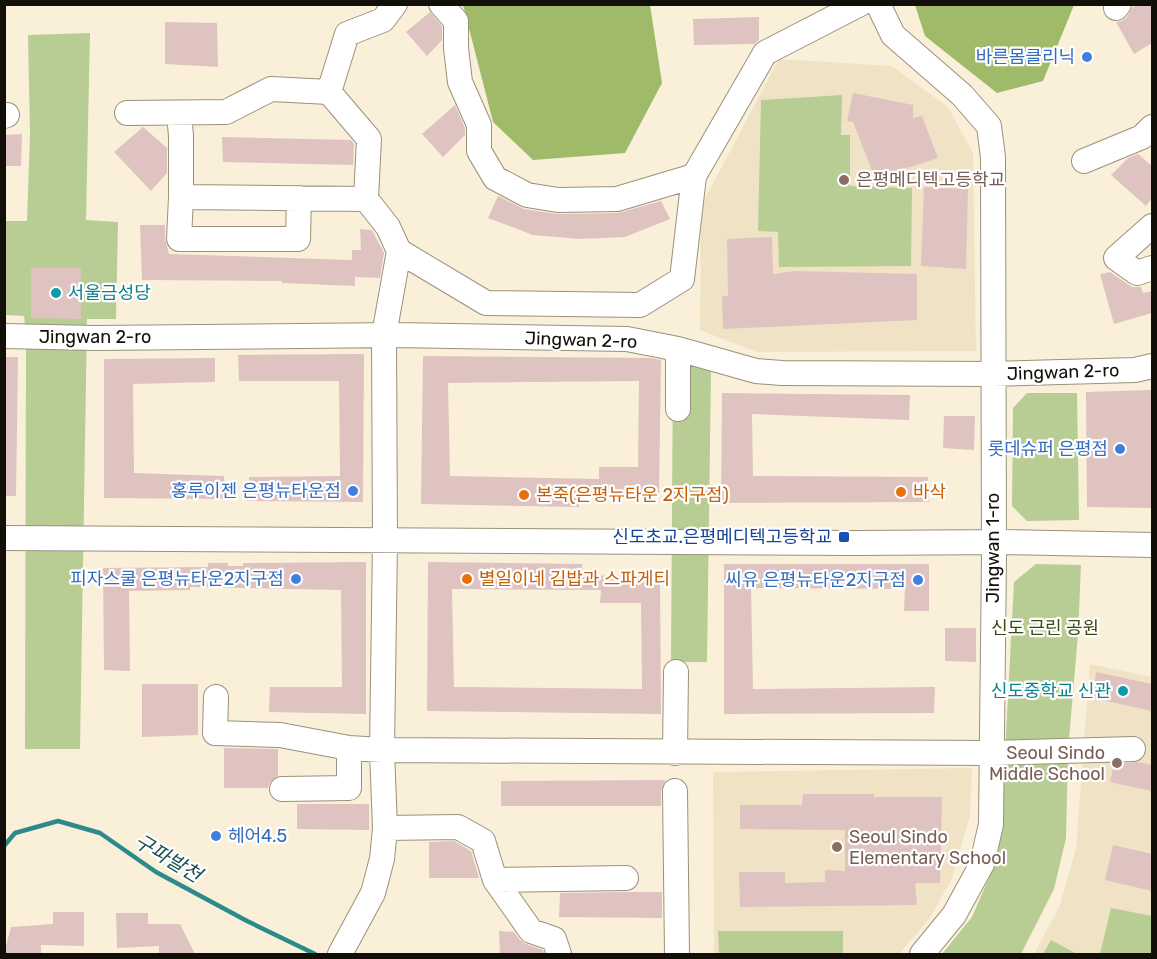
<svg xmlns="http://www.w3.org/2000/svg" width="1157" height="959" font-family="Rubik,'Noto Sans KR',sans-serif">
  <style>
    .built { fill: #f0e2c5 }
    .green { fill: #b8cd94 }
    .forest { fill: #9fbb69 }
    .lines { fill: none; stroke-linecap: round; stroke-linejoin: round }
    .stream { stroke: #2c8b8a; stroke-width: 4.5 }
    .building { fill: #dec3c0; fill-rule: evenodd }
    .minor-casing { stroke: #9a917c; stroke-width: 26 }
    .minor { stroke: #fff; stroke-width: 24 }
    .shop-dot { fill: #3f7fe0; stroke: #fff; stroke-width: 2 }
    .education-dot { fill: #8d6e63; stroke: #fff; stroke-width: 2 }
    .culture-dot { fill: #0f9aa8; stroke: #fff; stroke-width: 2 }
    .food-dot { fill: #e8710a; stroke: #fff; stroke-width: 2 }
    .transit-dot { fill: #1a4fb4; stroke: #fff; stroke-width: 2 }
    .labels { text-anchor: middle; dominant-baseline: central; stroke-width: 4.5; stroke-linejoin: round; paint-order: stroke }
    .shop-label { font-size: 18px; fill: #366cbe; stroke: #fff; text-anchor: end }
    .education-label { font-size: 18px; fill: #785e54; stroke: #fff; text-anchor: start }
    .culture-label { font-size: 18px; fill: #0d838f; stroke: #fff; text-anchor: start }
    .street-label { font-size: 18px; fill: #120f08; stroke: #fff }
    .food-label { font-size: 18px; fill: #c56008; stroke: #fff; text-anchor: start }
    .transit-label { font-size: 18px; fill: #164399; stroke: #fff; text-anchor: end }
    .park-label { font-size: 18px; fill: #384a0d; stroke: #fff }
    .water-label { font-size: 20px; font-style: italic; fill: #195152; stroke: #fff }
  </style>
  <rect width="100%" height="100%" fill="#faf0d9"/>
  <path class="built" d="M779 59 892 66 948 107 973 153 976 351 757 352 700 330 701 206Z
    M1090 664 1152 677V954H1034L1060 905 1076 848Z
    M972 768 970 815 952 879 929 919 899 954H714L713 772Z"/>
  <path class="green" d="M90 33 86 220 118 222 116 319H87L80 749H25L26 336 24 316 5 315V221H27L30 134 28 35Z
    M842 95 841 135H850V186L912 188 911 266 779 267 778 232 758 231 761 100Z
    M673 362 711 371 707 662H671Z
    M1027 393H1077L1079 520 1027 521 1012 506 1013 408Z
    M1036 564 1081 565 1078 634 1068 751 1066 838 1054 889 1021 954H942L972 917 995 864 1003 826 1005 753 1014 582Z
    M1111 908 1152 916V954H1100Z
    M718 931H843V954H719Z
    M1051 940 1077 954H1043Z"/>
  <path class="forest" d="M463 5H650L662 83 625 153 533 160 493 122Z
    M915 5V4L1074 5 1043 81 997 93 925 36Z"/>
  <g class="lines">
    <path class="stream" d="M4 846 15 833 58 821 100 833 156 872 247 921 315 954"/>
  </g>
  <path class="building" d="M1139 4H1152V43L1134 54 1116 22 1122 21 1127 17 1132 8Z
    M430 12 442 26V40L427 56 406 32Z
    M759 17V40L754 44 694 45 693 19Z
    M165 22 217 23 218 67 165 64Z
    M853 93 913 105V118L922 116 938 158 875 178 853 122 847 121Z
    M455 105 465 128V135L443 157 422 134Z
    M143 127 167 148V173L151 191 114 152Z
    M22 134 21 166H4V135Z
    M222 137 351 140 354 144 353 165 223 162Z
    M1138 154 1152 166V198L1146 206 1111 175 1128 158Z
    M924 187 968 189 966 269 921 266Z
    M498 196 524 209 558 214 618 213 661 201 670 219 625 237 580 239 533 235 488 218Z
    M140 225H165V239L169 254 352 260V250H361L360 229 372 230 384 253 380 278 355 277V286L282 283V281L142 280Z
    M772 237 773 274 795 271 917 274V320L723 329 722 296H728L727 239Z
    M31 268H81V319L31 318Z
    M1110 272 1132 287H1141L1143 293 1152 291V313L1114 324 1100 274Z
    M364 354 363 502 247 501 249 477 340 476 339 381H239L238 355Z
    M423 356 650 358 661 360 659 494H579V507L421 504ZM639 381 638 467H599V479L450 476 448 383Z
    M4 357H18L16 496H4Z
    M215 358V382L133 384 134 473 224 476 225 499 104 498V359Z
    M1152 390V508L1087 507 1086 392Z
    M722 393 910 395 909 420 752 414 753 476 928 477 929 502 721 503Z
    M944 416H975L974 450 943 448Z
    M366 562V714L269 712 270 687H342L341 590 190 587V590L129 591 130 671 104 670 103 568 208 567V563H228V566H243V563Z
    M428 562 582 564V575L660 577 661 714 427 711ZM452 589 601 590 600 603H641L642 689 454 687Z
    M724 564H929V611H904L905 589 751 588 753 689 935 687 934 713 724 714Z
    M945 628H976V662L945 661Z
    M1096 672 1152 684V711L1093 698Z
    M142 684H198V735L142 737Z
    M224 748 278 749V776L270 782 268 788H224Z
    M1137 762 1152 765V791L1110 782 1114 764Z
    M666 780 661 791V806H501V781Z
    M803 794H874V797H942L940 883H915L917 905 740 907 739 872H785V883L825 882V870L845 871V830L740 829V805H802Z
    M297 804H369V830L297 829Z
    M454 841 471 851 479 878H429V842Z
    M1113 845 1152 854V891L1105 880Z
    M628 892H662V918L559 917 560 893Z
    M53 912H84V946L41 945V954H4L11 927 53 924Z
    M116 913H148V924H180L195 954H159V946L117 948Z
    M499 931 514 932 520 940 526 944 543 950 544 954H500Z"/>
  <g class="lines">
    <g class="minor-casing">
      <path id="minor" d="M441 4 456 21V48L460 82 479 125V151L495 178 527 195 558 200 617 199 694 176
        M878 4 893 35 962 95 989 126 993 157 994 556 991 824 982 864 954 915 922 954
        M1116 8 1119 4
        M329 92 347 34 383 20 395 4
        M127 113 226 112 271 89 329 92 369 139 366 199 388 227 399 251 486 303 640 305 682 279 694 176 765 53 860 4
        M179 114 181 136V197L366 199
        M4 116 7 115
        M1084 161 1142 137 1152 127
        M181 197 179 239H298L299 198
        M1152 226 1116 258 1137 273 1152 268
        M4 336 94 338 395 335 627 339 678 349 756 371 782 373 993 374 1135 370 1152 366
        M678 409V349
        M4 538 855 543 1006 542 1152 545
        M216 697 215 733 280 735 349 748 382 750 992 753 1133 749
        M675 753 676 672
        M282 789 349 788V748
        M675 791 677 954
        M385 828 458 827 483 841 495 880 531 931 554 939 559 954
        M495 880 626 878
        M340 954 373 893 382 859 385 828 382 750 385 541 384 335 399 251"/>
    </g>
    <use href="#minor" class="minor"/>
  </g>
  <g class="shop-dot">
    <circle cx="1087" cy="57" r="6"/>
    <circle cx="1120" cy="449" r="6"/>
    <circle cx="353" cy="491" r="6"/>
    <circle cx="296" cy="579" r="6"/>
    <circle cx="918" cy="580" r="6"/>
    <circle cx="216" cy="836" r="6"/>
  </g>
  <g class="education-dot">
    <circle cx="844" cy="180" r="6"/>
    <circle cx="1117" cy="763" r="6"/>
    <circle cx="837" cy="847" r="6"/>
  </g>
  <g class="culture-dot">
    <circle cx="56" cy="293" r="6"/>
    <circle cx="1123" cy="691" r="6"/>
  </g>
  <g class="food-dot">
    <circle cx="901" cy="492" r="6"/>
    <circle cx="524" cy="495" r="6"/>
    <circle cx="467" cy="579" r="6"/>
  </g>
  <rect class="transit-dot" x="838" y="531" width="12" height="12" rx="3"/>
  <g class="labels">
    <g class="shop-label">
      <text x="1075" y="57">바른몸클리닉</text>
      <text x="1108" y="449">롯데슈퍼 은평점</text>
      <text x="341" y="491">홍루이젠 은평뉴타운점</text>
      <text x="284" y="579">피자스쿨 은평뉴타운2지구점</text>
      <text x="906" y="580">씨유 은평뉴타운2지구점</text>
      <text x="228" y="836" text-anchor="start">헤어4.5</text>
    </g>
    <g class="education-label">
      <text x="856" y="180">은평메디텍고등학교</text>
      <text x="1105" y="753" text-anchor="end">Seoul Sindo<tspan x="1105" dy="21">Middle School</tspan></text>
      <text x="849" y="837">Seoul Sindo<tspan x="849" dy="21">Elementary School</tspan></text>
    </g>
    <g class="culture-label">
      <text x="68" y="293">서울금성당</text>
      <text x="1111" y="691" text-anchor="end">신도중학교 신관</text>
    </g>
    <g class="street-label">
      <text x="95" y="337">Jingwan 2-ro</text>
      <text transform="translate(581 340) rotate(2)">Jingwan 2-ro</text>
      <text transform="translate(1063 372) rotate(-2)">Jingwan 2-ro</text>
      <text transform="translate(993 548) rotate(-90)">Jingwan 1-ro</text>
    </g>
    <g class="food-label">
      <text x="913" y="492">바삭</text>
      <text x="536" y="495">본죽(은평뉴타운 2지구점)</text>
      <text x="479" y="579">별일이네 김밥과 스파게티</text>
    </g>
    <g class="transit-label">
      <text x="832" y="537">신도초교.은평메디텍고등학교</text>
    </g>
    <g class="park-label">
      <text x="1045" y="628">신도 근린 공원</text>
    </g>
    <g class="water-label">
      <text transform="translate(168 858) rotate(31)">구파발천</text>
    </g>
  </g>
  <rect width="1157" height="959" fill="none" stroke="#120f08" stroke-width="12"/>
</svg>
